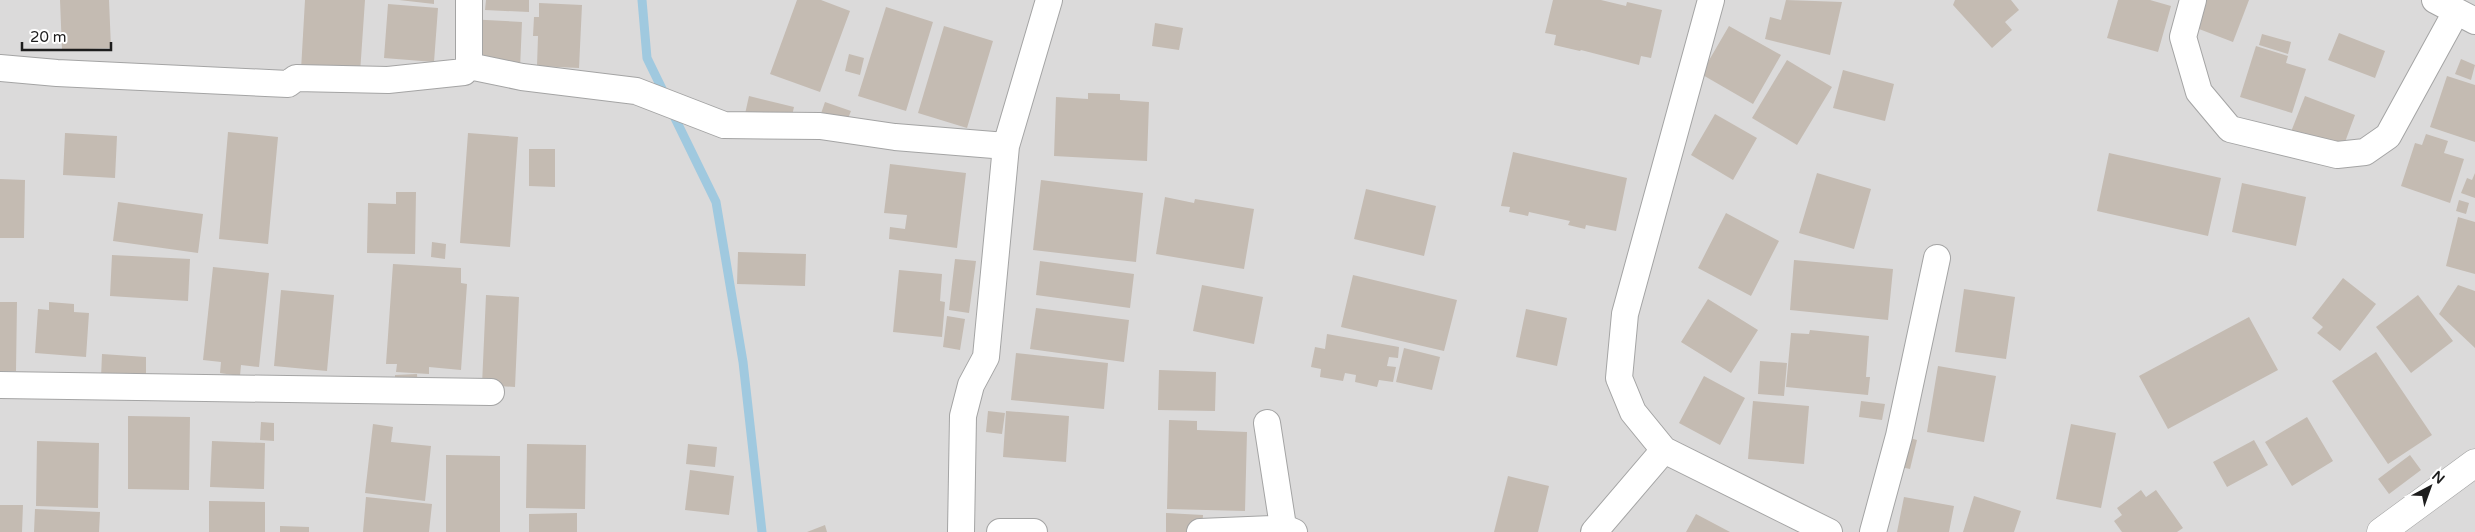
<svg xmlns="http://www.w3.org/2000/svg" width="2475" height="532" font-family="'Varela Round',sans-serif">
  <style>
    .residential { fill: #dbdada }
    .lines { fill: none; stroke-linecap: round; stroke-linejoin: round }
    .stream { stroke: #a0c9df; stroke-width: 9 }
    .building { fill: #c4bbb2 }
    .minor-casing { stroke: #a4a4a4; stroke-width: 28 }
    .tertiary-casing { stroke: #a4a4a4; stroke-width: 29 }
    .minor { stroke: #fff; stroke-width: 26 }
    .tertiary { stroke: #fff; stroke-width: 28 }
  </style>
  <rect width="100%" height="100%" fill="#efece2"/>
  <path class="residential" d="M0 0H2475V532H0Z"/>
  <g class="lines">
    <path class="stream" d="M642 0 647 58 665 95
      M672 112 716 202 743 362 762 532"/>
  </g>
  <path class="building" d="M60 0H109L111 48 62 50Z
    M305 0H365L360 73 301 70Z
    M399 0H434V4Z
    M486 0H529V12L485 10Z
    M797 0H821L850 11 820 92 770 74Z
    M1553 0H1601L1626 6 1627 2 1662 10 1651 58 1641 56 1639 65 1581 50 1580 51 1554 45 1556 35 1545 33Z
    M1786 0 1842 2 1830 55 1765 39 1770 17 1781 20Z
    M1955 0H2011L2019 10 2005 22 2012 30 1992 48 1953 5Z
    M2118 0H2150L2171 6 2158 52 2107 38Z
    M2195 0H2249L2233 42 2186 24Z
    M539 3 582 5 579 68 537 66 538 36H533L534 17H539Z
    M388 4 438 8 434 62 384 58Z
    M886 7 933 22 906 111 858 96Z
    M467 19 522 22 520 69 465 66Z
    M1155 23 1183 28 1179 50 1152 46Z
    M944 26 993 41 967 128 918 113Z
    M1729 26 1781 55 1753 104 1701 74Z
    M2339 33 2385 51 2375 78 2328 60Z
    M2262 34 2291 42 2288 54 2259 45Z
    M2256 46 2288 56 2286 63 2306 69 2292 113 2240 97Z
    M849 54 864 58 860 75 845 71Z
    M2461 59 2475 65 2471 80 2455 74Z
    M1787 60 1832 87 1797 145 1752 118Z
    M1843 70 1894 84 1885 121 1833 108Z
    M2447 76 2475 85V142L2430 127Z
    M1088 93 1120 94V100L1149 102 1147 161 1054 156 1056 97 1088 99Z
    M749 96 794 107 790 124 745 114Z
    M2305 96 2355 115 2338 161 2287 142Z
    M825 102 851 111 843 131 818 122Z
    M1715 114 1757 138 1733 180 1691 155Z
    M228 132 278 137 268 244 219 239Z
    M65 133 117 136 115 178 63 175Z
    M468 133 518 137 510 247 460 243Z
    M2426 134 2448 141 2444 153 2464 159 2450 203 2401 186 2415 143 2422 145Z
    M529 149H555V187L529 186Z
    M1513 152 1627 178 1616 231 1586 225 1585 229 1568 225 1570 221 1529 212 1528 216 1509 212 1510 207 1501 206Z
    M2109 153 2221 178 2208 236 2097 211Z
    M890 164 966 173 957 248 889 239 890 227 905 229 907 215 884 213Z
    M1817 173 1871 189 1854 249 1799 233Z
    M2475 173V198L2461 193 2467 178 2472 180Z
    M0 179 25 180 24 238H0Z
    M1041 180 1143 193 1136 262 1033 250Z
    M2242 183 2306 197 2296 246 2232 232Z
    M1366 189 1436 206 1424 256 1354 239Z
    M396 192H416L415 254 367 253 368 203 396 204Z
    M1165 197 1194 203 1195 199 1254 209 1244 269 1156 254Z
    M2459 200 2469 203 2466 214 2456 211Z
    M118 202 203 214 198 253 113 241Z
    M1726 213 1779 241 1751 296 1698 268Z
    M2458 217 2475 222V274L2446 266Z
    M432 242 446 244 445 259 431 257Z
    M738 252 806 254 805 286 737 284Z
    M112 255 190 259 188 301 110 296Z
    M955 259 976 261 969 313 949 310Z
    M1794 260 1893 269 1888 320 1790 310Z
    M1040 261 1134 274 1130 308 1036 295Z
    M393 264 461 268V283L467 284 461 370 429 367V374L396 372 397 364H386Z
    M213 267 269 273 259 367 241 365 240 376 220 373 221 362 203 360Z
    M899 270 942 274 940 301 945 302 942 337 893 332Z
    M1353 275 1457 300 1444 351 1341 327Z
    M2343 278 2376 304 2340 351 2317 333 2323 327 2312 318Z
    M1202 285 1263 297 1254 344 1193 331Z
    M2458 285 2475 291V348L2439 314Z
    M1964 289 2015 297 2006 359 1955 352Z
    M281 290 334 295 327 371 274 366Z
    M486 295 519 297 515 387 482 385Z
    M2418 295 2453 341 2411 373 2376 327Z
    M1708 299 1758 330 1731 373 1681 342Z
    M0 302H17L16 371H0Z
    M49 302 74 304V312L89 313 86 357 35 353 38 309 49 310Z
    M1036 308 1129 320 1124 362 1030 349Z
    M1526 309 1567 318 1557 366 1516 357Z
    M947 316 965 319 960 350 943 347Z
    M2249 317 2278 370 2168 429 2139 376Z
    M1810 330 1869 336 1866 377H1870L1868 395 1786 387 1791 333 1809 334Z
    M1327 334 1399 347 1398 358 1389 357 1387 366 1396 367 1393 382 1379 380 1377 387 1355 382 1356 375 1345 373 1343 381 1320 377 1321 369 1311 367 1315 347 1325 349Z
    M1404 348 1440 357 1432 390 1396 382Z
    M2376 352 2432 435 2388 464 2332 381Z
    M1016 353 1108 363 1104 409 1011 400Z
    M102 354 146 357V380L101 378Z
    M1760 361 1787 363 1784 396 1758 394Z
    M1938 366 1996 376 1984 442 1927 432Z
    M1159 370 1216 372 1215 411 1158 410Z
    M417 374 418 394H395V375Z
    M1704 376 1745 398 1720 445 1679 423Z
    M1753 401 1809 406 1804 464 1748 459Z
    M1861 401 1885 404 1882 420 1859 417Z
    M988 411 1005 413 1002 434 986 432Z
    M1006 411 1069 416 1066 462 1003 457Z
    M128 416 190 417 189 490 128 489Z
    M2307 417 2333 461 2292 486 2265 442Z
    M1169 420 1197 421V430L1247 432 1245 511 1167 509Z
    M261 422 274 423V441L260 440Z
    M373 424 393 427 391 442 431 446 425 501 365 493Z
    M2071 424 2116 433 2101 508 2056 499Z
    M1903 436 1917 440 1910 469 1896 466Z
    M2254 440 2268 465 2227 487 2213 462Z
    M37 441 99 443 98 508 36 506Z
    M212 441 265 443 264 489 210 487Z
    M527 444 586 445 585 509 526 508Z
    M688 444 717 447 715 467 686 464Z
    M446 455 500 456V532H446Z
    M2410 455 2421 470 2389 494 2378 479Z
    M690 470 734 476 729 515 685 510Z
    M1508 476 1549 486 1538 532H1494Z
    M2141 490 2146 497 2156 490 2183 528 2177 532H2122L2114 521 2122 515 2117 508Z
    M1974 496 2021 511 2014 532H1963Z
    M366 497 432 504 429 532H363Z
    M1904 497 1954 506 1949 532H1897Z
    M209 501 265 502V532H209Z
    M0 505H23L22 532H0Z
    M35 509 100 512 99 532H34Z
    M577 513V532H529V514Z
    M1166 513 1203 515 1202 532H1166Z
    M1696 514 1730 532H1686Z
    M825 525 827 532H807Z
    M280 526 309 527V532H280Z"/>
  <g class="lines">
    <g class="minor-casing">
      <path id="minor" d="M1711 0 1625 314 1619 378 1633 412 1664 450 1829 532
        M2193 0 2183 37 2199 92 2230 129 2337 155 2365 152 2388 136 2456 12
        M2435 0 2475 21
        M469 66 522 77 636 91 724 125 820 126 895 137 1006 146
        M0 68 57 73 288 84 296 78 388 80 464 72 469 66V0
        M0 385 491 392
        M1267 423 1282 520 1280 526
        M961 532 963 416 971 385 986 357 1006 146 1049 0
        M1000 532H1034
        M1200 532 1274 529 1280 526 1294 532
        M1594 532 1664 450
        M1873 532 1899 436 1937 258"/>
    </g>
    <g class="tertiary-casing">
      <path id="tertiary" d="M2381 532 2475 463"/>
    </g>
    <use href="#minor" class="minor"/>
    <use href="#tertiary" class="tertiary"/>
  </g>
  <g transform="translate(2430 487) rotate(41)" stroke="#ffffff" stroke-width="4" paint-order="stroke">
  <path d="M0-4L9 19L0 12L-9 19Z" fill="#1d1d1d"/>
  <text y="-8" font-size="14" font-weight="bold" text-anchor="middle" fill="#1d1d1d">N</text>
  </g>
  <path d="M22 42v8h89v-8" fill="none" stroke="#1d1d1d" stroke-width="2.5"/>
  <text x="30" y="42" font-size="15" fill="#1d1d1d" stroke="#ffffff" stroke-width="4" paint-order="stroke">20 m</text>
</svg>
